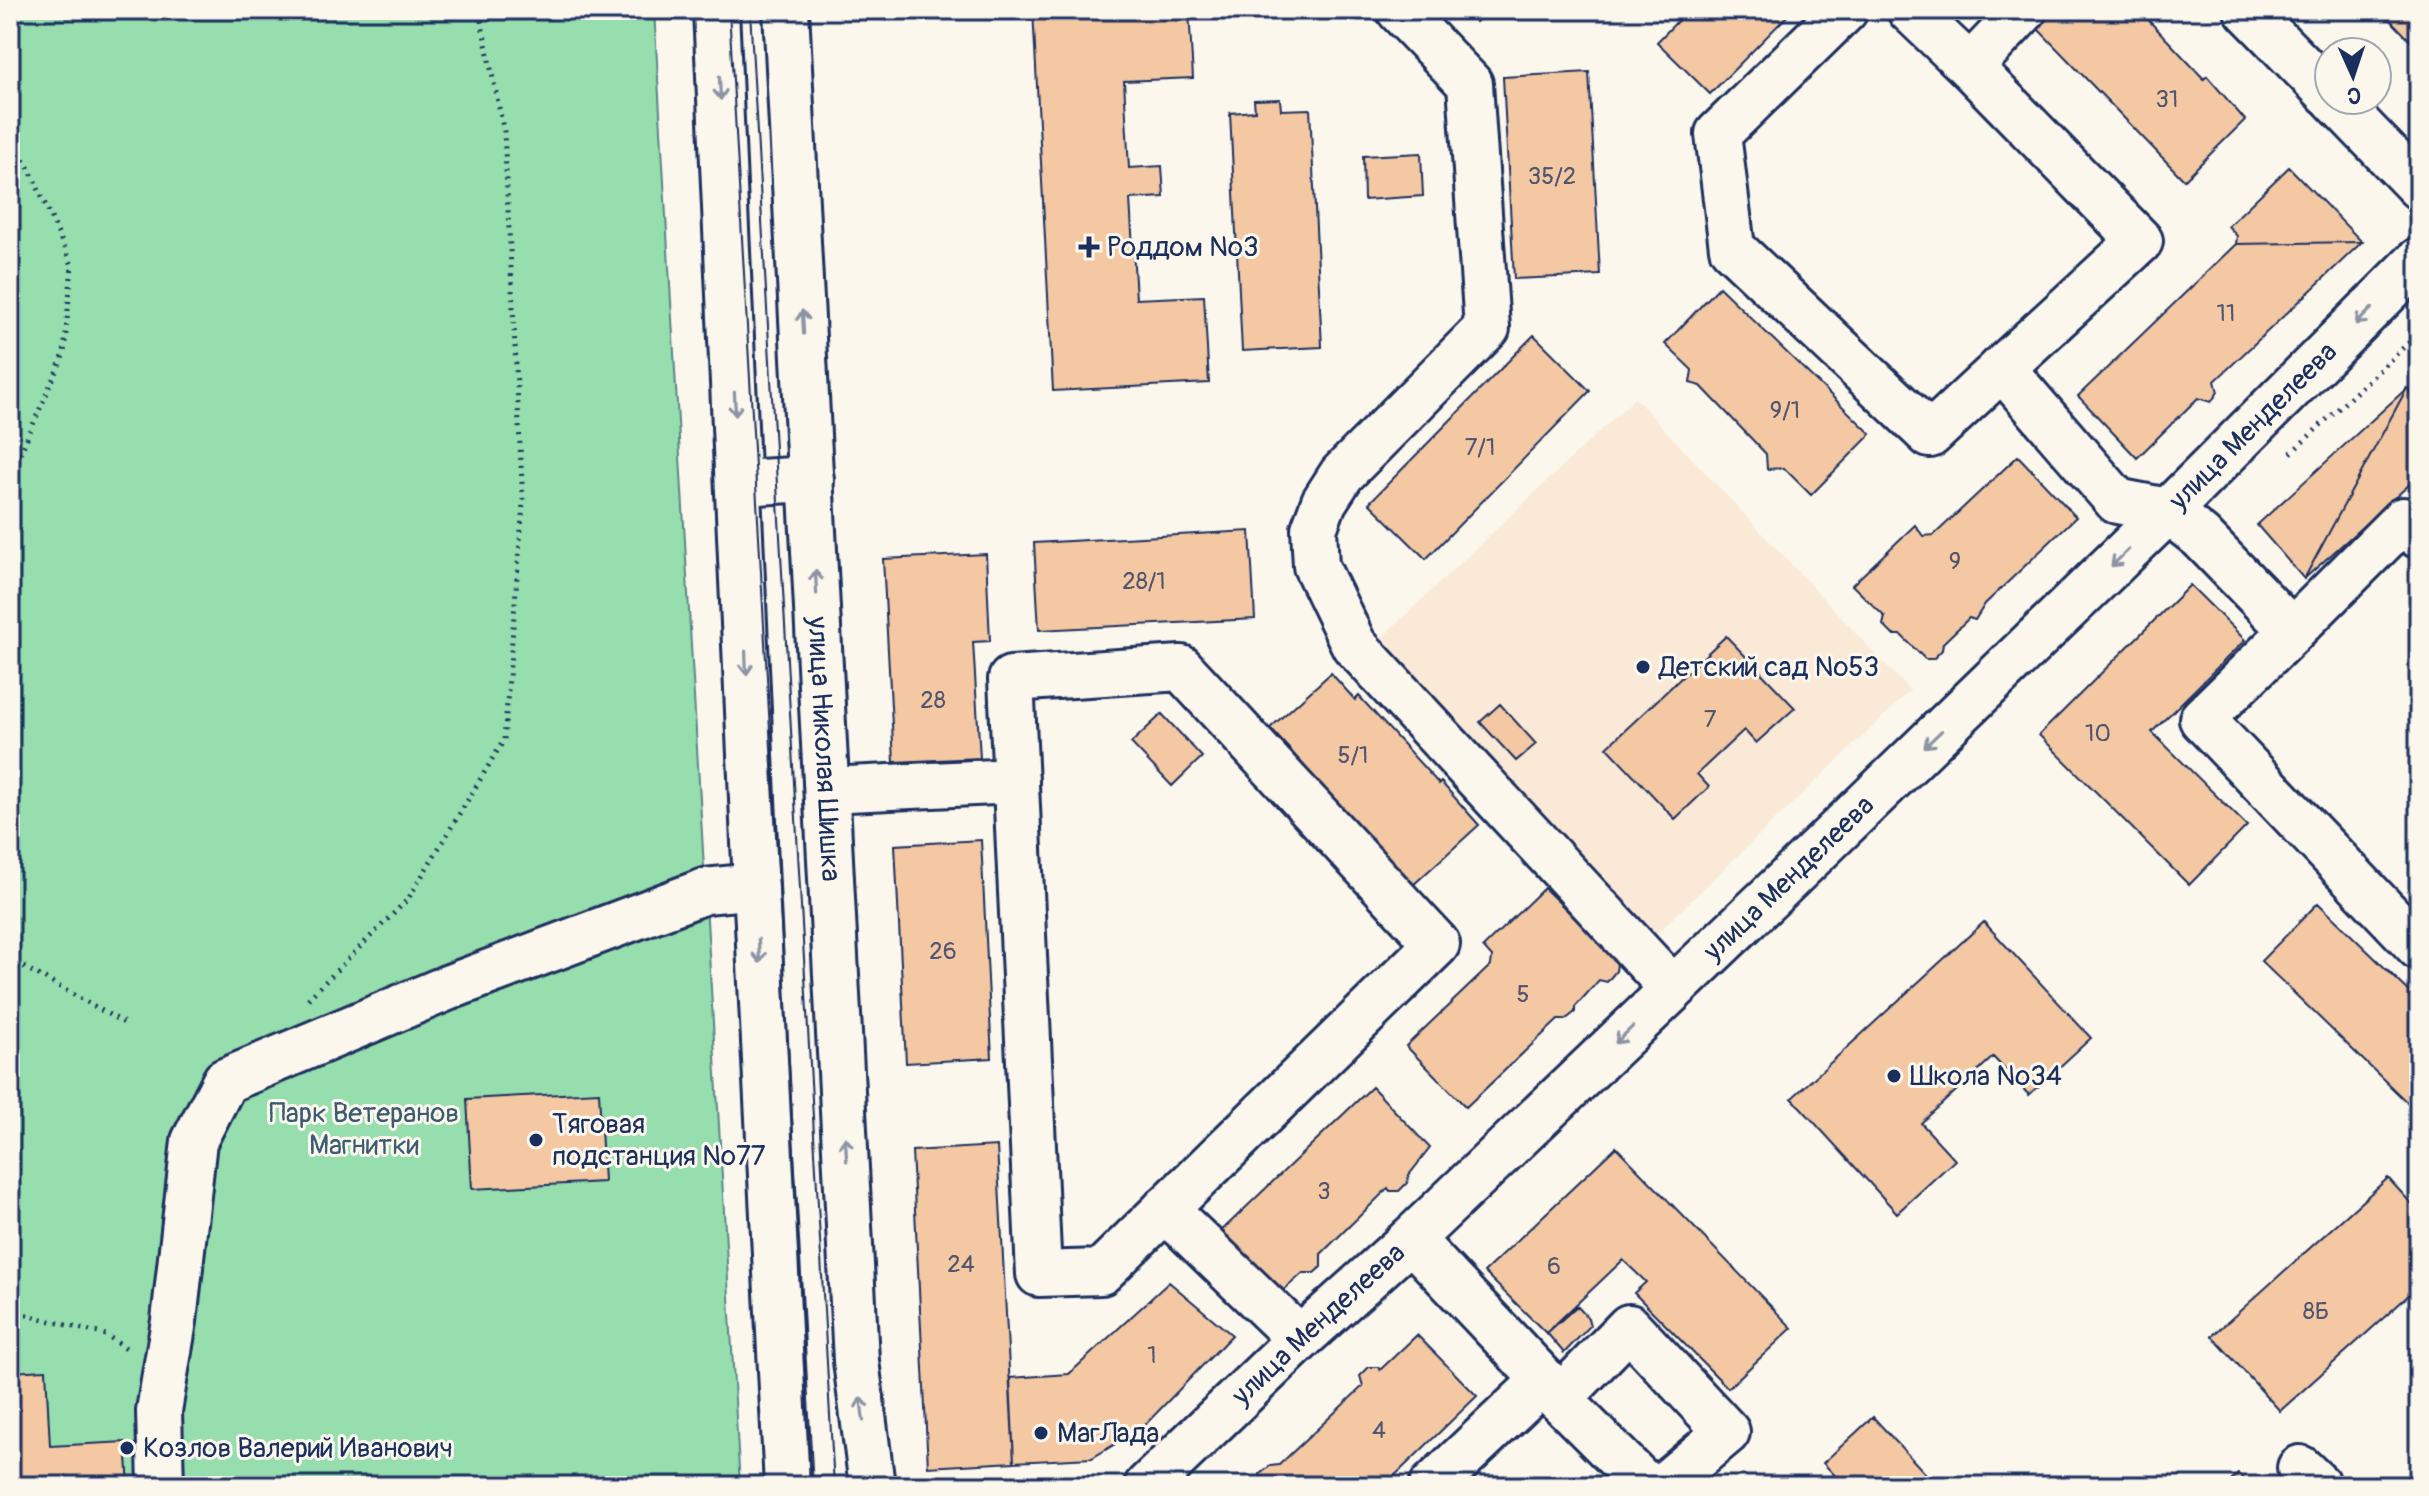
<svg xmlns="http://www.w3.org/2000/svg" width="2429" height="1496" font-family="Pangolin,sans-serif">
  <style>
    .built { fill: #f9e9d6 }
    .green { fill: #96dead; stroke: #588686; stroke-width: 2 }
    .building { fill: #f3c8a3; stroke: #1b2f5e; stroke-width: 2 }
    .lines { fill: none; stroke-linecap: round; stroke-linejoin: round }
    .minor-casing { stroke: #1b2f5e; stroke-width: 50 }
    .major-casing { stroke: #1b2f5e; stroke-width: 50 }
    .path { stroke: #1b2f5e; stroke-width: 5; stroke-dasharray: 2 6; stroke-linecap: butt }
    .minor { stroke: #fbf7ec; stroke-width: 44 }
    .major { stroke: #fbf7ec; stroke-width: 44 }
    .tram { stroke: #1b2f5e; stroke-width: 2 }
    .oneway { stroke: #8b93a5 }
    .poi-dot { fill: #1b2f5e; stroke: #fbf7ec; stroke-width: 3 }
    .labels { text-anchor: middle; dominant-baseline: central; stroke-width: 6; stroke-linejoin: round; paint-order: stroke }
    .number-label { font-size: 24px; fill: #51556f }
    .poi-label { font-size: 28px; fill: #1b2f5e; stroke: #fbf7ec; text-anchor: start }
    .street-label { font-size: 28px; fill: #1b2f5e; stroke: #fbf7ec }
    .park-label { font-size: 28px; fill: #3a5b72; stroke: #fbf7ec }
  </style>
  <rect width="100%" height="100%" fill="#fbf7ec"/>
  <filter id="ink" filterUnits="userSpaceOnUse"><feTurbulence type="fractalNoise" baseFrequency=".0125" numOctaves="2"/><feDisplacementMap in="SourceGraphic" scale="16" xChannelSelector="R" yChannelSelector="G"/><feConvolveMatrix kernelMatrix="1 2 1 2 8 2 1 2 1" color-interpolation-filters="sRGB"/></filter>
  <g filter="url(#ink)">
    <path class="built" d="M1635 398 1910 691 1654 936 1376 643Z"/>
    <path class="green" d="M10 10H654L740 1486H10Z"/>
    <path class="building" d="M1033 10H1189L1193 78 1124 81 1129 168 1162 166 1164 197 1130 199 1136 299 1204 296 1209 383 1053 391Z
      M1464 10H1488L1476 22Z
      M1688 10H1793L1710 94 1657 42Z
      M2055 10H2139L2204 79 2207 76 2245 120 2184 180 2037 28Z
      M2381 10H2419V50Z
      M1589 72 1600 275 1514 279 1503 77Z
      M1280 99 1281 110 1310 109 1322 347 1242 351 1230 113 1255 111 1254 100Z
      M1421 153 1423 196 1364 200 1363 156Z
      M2289 167 2362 242 2236 244 2237 236 2228 226Z
      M2362 242 2215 381 2218 392 2211 402 2198 398 2137 458 2078 396 2236 244Z
      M1719 287 1871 434 1811 495 1784 468 1767 469 1766 454 1701 386 1690 383 1692 370 1665 344Z
      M1534 335 1590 391 1426 559 1369 503Z
      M2407 388 2419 402V476L2304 579Z
      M2407 388 2304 579 2257 525Z
      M2018 456 2076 517 1985 604 1975 620 1969 618 1943 643 1942 650 1933 659H1925L1901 635H1893L1883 625 1885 617 1852 585 1915 525 1923 536 1934 535Z
      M1250 531 1255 619 1039 630 1034 543Z
      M986 554 990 641 973 642 980 758 894 762 883 559Z
      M2190 585 2245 640 2152 732 2247 826 2189 885 2039 735Z
      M1726 636 1795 708 1756 743 1744 730 1697 774 1709 787 1675 819 1607 747Z
      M1331 673 1355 700 1359 696 1439 784 1441 782 1479 825 1412 886 1270 728Z
      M1500 704 1536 744 1516 761 1480 722Z
      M1162 714 1202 757 1172 786 1131 743Z
      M981 840 992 1058 906 1063 895 845Z
      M1544 888 1577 920 1583 919 1592 929 1593 936 1617 963 1616 971 1607 982 1599 980 1575 1007V1012L1565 1020H1558L1466 1107 1406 1046 1491 965 1492 957 1483 947Z
      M2318 903 2419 1001V1110L2417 1112 2261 961Z
      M1984 922 2091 1038 2029 1095 1993 1057 1921 1123 1955 1160 1897 1213 1792 1098Z
      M1372 1087 1430 1148 1409 1175 1407 1183 1399 1191H1390L1388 1188 1321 1254V1267L1314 1273H1303L1278 1295 1218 1234Z
      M599 1092 604 1182 472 1189 467 1099Z
      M997 1146 1014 1462 928 1467 912 1151Z
      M1616 1147 1792 1328 1728 1388 1634 1293 1646 1282 1623 1260 1546 1333 1484 1272Z
      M2388 1178 2419 1212V1286L2280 1411 2212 1336Z
      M1169 1282 1232 1335 1143 1427 1092 1458 1014 1462 1010 1378 1069 1374Z
      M1577 1306 1588 1318 1590 1326 1564 1353 1547 1333Z
      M1417 1335 1477 1396 1384 1486H1259L1262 1484 1260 1474 1270 1466 1279 1465 1363 1386 1360 1376 1369 1367H1378L1380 1370Z
      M46 1370 50 1446 126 1442 129 1486H10V1372Z
      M1873 1417 1937 1486H1845L1823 1463Z
      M2238 1474 2250 1486H2226Z"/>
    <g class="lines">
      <g class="minor-casing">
        <g id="minor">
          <path d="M1399 10 1470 84 1487 328 1342 474 1324 502 1314 529 1316 566 1354 645 1672 988"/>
          <path d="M1845 10 1718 134 1732 248 1930 435 2002 368"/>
          <path d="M1910 10 1970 67 2024 10"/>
          <path d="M2247 10 2329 94"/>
          <path d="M1970 67 2140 241 2002 368 2117 501 2168 511 2201 537 2292 631 2403 520 2419 536"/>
          <path d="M2335 100 2419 187"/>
          <path d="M2292 631 2202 719 2419 947"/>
          <path d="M1181 668 1437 944 1101 1272 1039 1274 1011 679Z"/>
          <path d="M827 790 1016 781"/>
          <path d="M1165 1209 1300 1339"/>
          <path d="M1411 1239 1544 1380 1559 1399 1646 1486"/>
          <path d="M1559 1399 1629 1327 1727 1432 1663 1486"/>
          <path d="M2300 1468 2319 1486"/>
          <path d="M161 1486 159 1411 174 1321 194 1141 225 1081 447 988 705 891 756 886"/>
          <path id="s1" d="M1147 1486 1300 1339 1411 1239 1779 888 2168 511 2419 260"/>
          <path d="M1432 1486 1544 1380"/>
        </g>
      </g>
      <g class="major-casing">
        <g id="major">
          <path d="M716 10 756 886 787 1486"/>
          <path id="s2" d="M786 10 856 1361 872 1486"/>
          <path d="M739 483 811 479"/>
        </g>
      </g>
      <path class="path" d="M10 140 30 170 72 265 64 354 10 477
        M2291 453 2419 333
        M10 959 124 1023
        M308 999 408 899 504 740 523 503 504 132 479 10
        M10 1315H27L106 1335 126 1348"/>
      <use href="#minor" class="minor"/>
      <use href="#major" class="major"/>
      <path class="tram" d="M729 10 813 1486
        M750 10 834 1486"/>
    </g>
    <defs><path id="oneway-shaft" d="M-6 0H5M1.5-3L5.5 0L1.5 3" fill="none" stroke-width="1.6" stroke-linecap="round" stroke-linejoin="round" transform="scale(2)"/></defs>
    <g class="oneway">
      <use href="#oneway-shaft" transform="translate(720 88) rotate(87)"/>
      <use href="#oneway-shaft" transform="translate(2364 316) rotate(135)"/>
      <use href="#oneway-shaft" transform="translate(803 322) rotate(-93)"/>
      <use href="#oneway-shaft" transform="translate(735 404) rotate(87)"/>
      <use href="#oneway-shaft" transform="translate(2120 558) rotate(136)"/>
      <use href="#oneway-shaft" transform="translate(816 582) rotate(-93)"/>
      <use href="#oneway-shaft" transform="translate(746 663) rotate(88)"/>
      <use href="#oneway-shaft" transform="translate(1933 739) rotate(136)"/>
      <use href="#oneway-shaft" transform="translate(759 951) rotate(87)"/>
      <use href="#oneway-shaft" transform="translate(1624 1035) rotate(136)"/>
      <use href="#oneway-shaft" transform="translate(846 1149) rotate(-93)"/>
      <use href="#oneway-shaft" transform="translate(862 1409) rotate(-97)"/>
    </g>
  </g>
  <g class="poi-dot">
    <path d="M1085 235h8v8h8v8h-8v8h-8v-8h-8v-8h8z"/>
    <circle cx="1643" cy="667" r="8"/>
    <circle cx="1894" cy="1076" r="8"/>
    <circle cx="536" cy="1140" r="8"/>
    <circle cx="1041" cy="1433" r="8"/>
    <circle cx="127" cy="1448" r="8"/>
  </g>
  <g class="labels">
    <g class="number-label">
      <text x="2167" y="99">31</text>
      <text x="1552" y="176">35/2</text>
      <text x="2226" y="313">11</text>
      <text x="1785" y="410">9/1</text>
      <text x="1480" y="447">7/1</text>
      <text x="1955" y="561">9</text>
      <text x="1144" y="581">28/1</text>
      <text x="933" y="700">28</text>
      <text x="1710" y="719">7</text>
      <text x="2098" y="733">10</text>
      <text x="1353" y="755">5/1</text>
      <text x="943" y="951">26</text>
      <text x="1523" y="994">5</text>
      <text x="1324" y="1191">3</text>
      <text x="961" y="1264">24</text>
      <text x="1554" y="1266">6</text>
      <text x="2316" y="1311">8Б</text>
      <text x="1152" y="1355">1</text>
      <text x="1379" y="1430">4</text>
    </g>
    <g class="poi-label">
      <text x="1107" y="247">Роддом №3</text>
      <text x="1659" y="667">Детский сад №53</text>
      <text x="1910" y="1076">Школа №34</text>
      <text x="552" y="1124">Тяговая<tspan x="552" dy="32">подстанция №77</tspan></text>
      <text x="1057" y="1433">МагЛада</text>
      <text x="143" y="1448">Козлов Валерий Иванович</text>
    </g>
    <g class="street-label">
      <text stroke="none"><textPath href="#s1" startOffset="1532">улица Менделеева</textPath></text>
      <text stroke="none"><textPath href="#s2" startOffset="740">улица Николая Шишка</textPath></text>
      <text stroke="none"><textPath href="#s1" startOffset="884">улица Менделеева</textPath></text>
      <text stroke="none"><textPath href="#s1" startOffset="236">улица Менделеева</textPath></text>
    </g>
    <g class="park-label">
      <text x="364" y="1113">Парк Ветеранов<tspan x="364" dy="32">Магнитки</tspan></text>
    </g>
  </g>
  <rect width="2429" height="1496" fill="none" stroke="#fbf7ec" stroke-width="40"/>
  <rect x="20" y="20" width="2389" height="1456" fill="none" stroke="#1b2f5e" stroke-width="3" filter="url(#ink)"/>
  <g transform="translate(2353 76) rotate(177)"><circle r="38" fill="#fbf7ec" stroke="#a1a7b3" stroke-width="2"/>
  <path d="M0-6L14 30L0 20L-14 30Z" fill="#1b2f5e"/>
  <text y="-12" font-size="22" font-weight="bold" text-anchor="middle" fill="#1b2f5e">С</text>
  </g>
</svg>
